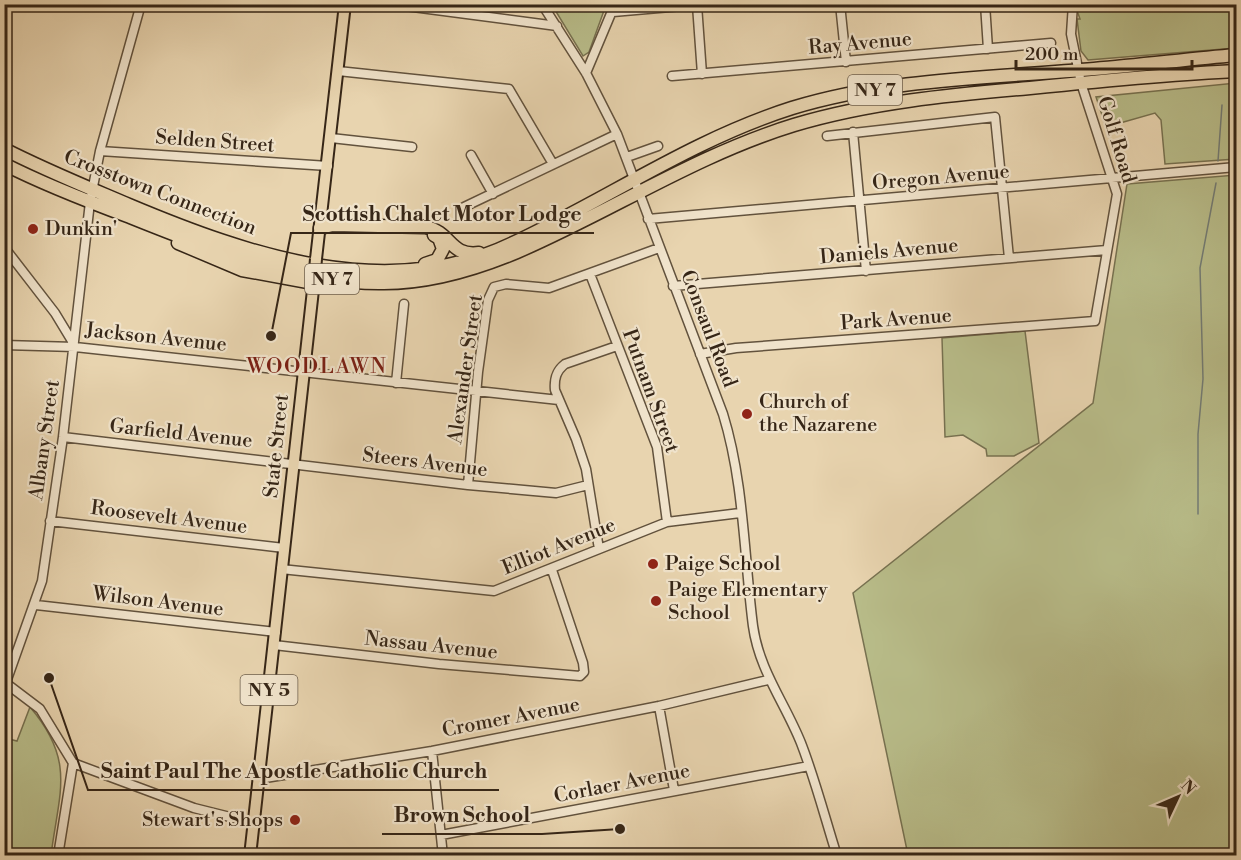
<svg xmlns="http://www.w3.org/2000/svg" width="1241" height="860" font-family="'Libre Bodoni',serif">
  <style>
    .green { fill: #b8bc89; stroke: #777150; stroke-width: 1.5 }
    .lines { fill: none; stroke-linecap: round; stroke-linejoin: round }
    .stream { stroke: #737c75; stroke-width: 1.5 }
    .minor-casing { stroke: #62523d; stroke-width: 11 }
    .major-casing { stroke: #362617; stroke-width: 14 }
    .highway-casing { stroke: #362617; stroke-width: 15 }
    .minor { stroke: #f0e3cb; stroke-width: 8 }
    .major { stroke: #e8d4af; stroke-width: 10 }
    .highway { stroke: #e8d4af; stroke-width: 12 }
    .major-bridge-casing { stroke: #362617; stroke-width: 14; stroke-linecap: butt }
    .major-bridge { stroke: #e8d4af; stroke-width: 10 }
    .poi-dot { fill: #8f2418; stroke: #f0e3cb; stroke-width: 2 }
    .labels { text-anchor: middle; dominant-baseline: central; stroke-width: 4.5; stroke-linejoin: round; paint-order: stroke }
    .shield { fill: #f0e3cb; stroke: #6e5f4d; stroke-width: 1.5 }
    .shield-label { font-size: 18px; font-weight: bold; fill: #362617 }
    .street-label { font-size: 20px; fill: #362617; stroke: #f0e3cb }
    .poi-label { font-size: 20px; fill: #362617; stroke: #f0e3cb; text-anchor: start }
    .neighbourhood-label { font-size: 21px; letter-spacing: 1.5px; fill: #7a1f14; stroke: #f0e3cb }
    .leader { fill: none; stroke: #362617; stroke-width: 2 }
    .callout-dot { fill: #362617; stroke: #f0e3cb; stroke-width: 2 }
    .callout-label { font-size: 21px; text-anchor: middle; font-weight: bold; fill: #362617; stroke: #f0e3cb; stroke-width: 4.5; stroke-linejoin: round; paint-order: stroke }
  </style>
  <rect width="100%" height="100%" fill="#e8d4af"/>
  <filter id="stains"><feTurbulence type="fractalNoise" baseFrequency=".00333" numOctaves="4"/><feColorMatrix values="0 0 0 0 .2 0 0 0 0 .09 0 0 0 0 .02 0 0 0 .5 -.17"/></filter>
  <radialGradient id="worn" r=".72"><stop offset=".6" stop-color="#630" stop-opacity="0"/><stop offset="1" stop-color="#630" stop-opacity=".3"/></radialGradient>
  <path class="green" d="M552 5H606L589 52 583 56Z
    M1075 5H1236V48L1088 60 1081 51 1077 19H1080Z
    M1236 83V159L1165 164 1161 120 1155 113 1106 127 1096 97Z
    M1236 175V855H908L853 593 1093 403 1127 184Z
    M1025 331 1039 443 1014 456H987L986 449 963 435 945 437 942 338Z
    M30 707C76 761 59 792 51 855H5V738L17 741Z"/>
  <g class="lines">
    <path class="stream" d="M1232 37 1236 29
      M1218 161 1222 105
      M1198 514V434L1203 379 1200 268 1216 183"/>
    <g class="minor-casing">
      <path id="minor" d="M390 4 557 26
        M542 4 586 73 617 134 723 414C744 482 744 556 753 626 759 670 785 703 801 743 815 779 825 818 837 856
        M840 4 846 62
        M985 4 988 49
        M697 5 702 74
        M613 12 705 4
        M338 71 509 89 553 164
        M586 73 615 4
        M672 76 1051 43
        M853 132 866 271
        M827 136 995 117 1009 258
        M331 138 412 147
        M100 151 328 166
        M471 155 493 194
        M627 157 658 146
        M464 207 617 134
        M648 219 1236 167
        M4 247 55 313 75 346
        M590 274 657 447 667 522
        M673 286 1107 250
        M4 345 75 347 559 400
        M700 354 736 348 1095 321 1117 194 1081 83 1071 34 1073 4
        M396 383 404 304
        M63 437 468 485 556 493 588 485
        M468 485 478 372 488 300 494 287 506 284 549 288 659 248
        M50 521 284 548
        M599 549 586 469 576 439 555 390C554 379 556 371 565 364L617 346
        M281 569 494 591 667 522 740 513
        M36 605 276 632
        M274 645 439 664 580 676 584 672 583 663 552 570
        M7 684 40 709 73 763 58 856
        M4 688 42 581 63 437 90 202 100 151 141 4
        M659 706 674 790
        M432 751 443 856
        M73 763 194 808 254 823
        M259 779 432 751 659 706 768 680
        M441 835 809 766"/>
    </g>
    <g class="major-casing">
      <path id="major" d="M316 259 345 4
        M250 856 314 281"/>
    </g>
    <g class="highway-casing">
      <path id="highway" d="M4 149C45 170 87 187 129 205 248 255 387 303 511 244 606 200 691 140 792 108 890 78 993 78 1094 69 1142 65 1189 59 1236 55
        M4 164C45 185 87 201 130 217 207 248 294 283 379 283 427 284 474 270 517 252 610 212 696 155 794 125 871 102 950 95 1030 88 1099 81 1168 74 1236 71
        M320 228 333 225 425 227C452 232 449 257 479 253
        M178 243 242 270 324 285
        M425 264 437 260 443 249 439 238 434 235"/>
    </g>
    <use href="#minor" class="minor"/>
    <use href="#major" class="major"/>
    <use href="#highway" class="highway"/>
    <g class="major-bridge-casing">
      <path id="major-bridge" d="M314 281 316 259"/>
    </g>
    <use href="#major-bridge" class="major-bridge"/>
  </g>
  <g class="poi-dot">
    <circle cx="33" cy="229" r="6"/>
    <circle cx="747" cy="414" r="6"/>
    <circle cx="653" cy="564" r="6"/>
    <circle cx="656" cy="601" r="6"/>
    <circle cx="295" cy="820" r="6"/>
  </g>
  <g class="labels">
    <g class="shield">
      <rect x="848" y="75" width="54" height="30" rx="4.5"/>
      <rect x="305" y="264" width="54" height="30" rx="4.5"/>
      <rect x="240.5" y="675" width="57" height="30" rx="4.5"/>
    </g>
    <g class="shield-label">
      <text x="875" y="90">NY 7</text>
      <text x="332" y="279">NY 7</text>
      <text x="269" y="690">NY 5</text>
    </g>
    <g class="street-label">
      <text transform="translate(860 44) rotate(-5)">Ray Avenue</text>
      <text transform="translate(1116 140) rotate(73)">Golf Road</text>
      <text transform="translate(215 142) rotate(4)">Selden Street</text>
      <text transform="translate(941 178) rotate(-5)">Oregon Avenue</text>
      <text transform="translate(160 193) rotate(21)">Crosstown Connection</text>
      <text transform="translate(889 252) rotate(-5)">Daniels Avenue</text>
      <text transform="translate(896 320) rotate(-4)">Park Avenue</text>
      <text transform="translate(708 329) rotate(69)">Consaul Road</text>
      <text transform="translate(156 338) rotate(6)">Jackson Avenue</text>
      <text transform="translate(466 369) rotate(-82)">Alexander Street</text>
      <text transform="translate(650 391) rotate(70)">Putnam Street</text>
      <text transform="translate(181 434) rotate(6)">Garfield Avenue</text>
      <text transform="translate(45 440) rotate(-82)">Albany Street</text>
      <text transform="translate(277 446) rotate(-84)">State Street</text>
      <text transform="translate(425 463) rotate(7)">Steers Avenue</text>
      <text transform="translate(169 518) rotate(7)">Roosevelt Avenue</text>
      <text transform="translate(559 547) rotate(-22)">Elliot Avenue</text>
      <text transform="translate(158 602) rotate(7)">Wilson Avenue</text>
      <text transform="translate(431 646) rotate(6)">Nassau Avenue</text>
      <text transform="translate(511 718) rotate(-11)">Cromer Avenue</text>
      <text transform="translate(622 784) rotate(-11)">Corlaer Avenue</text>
    </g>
    <g class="poi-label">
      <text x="45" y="229">Dunkin'</text>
      <text x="759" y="402">Church of<tspan x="759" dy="23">the Nazarene</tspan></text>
      <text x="665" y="564">Paige School</text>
      <text x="668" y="590">Paige Elementary<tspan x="668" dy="23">School</tspan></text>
      <text x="283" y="820" text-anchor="end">Stewart's Shops</text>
    </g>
    <g class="neighbourhood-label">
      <text x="317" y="367">WOODLAWN</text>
    </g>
  </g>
  <path class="leader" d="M271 336L291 233H594M49 678L88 790H499M620 829L542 834H382"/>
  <g class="callout-dot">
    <circle cx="271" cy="336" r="6"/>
    <circle cx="49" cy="678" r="6"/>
    <circle cx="620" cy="829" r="6"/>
  </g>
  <g class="callout-label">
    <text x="442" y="221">Scottish Chalet Motor Lodge</text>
    <text x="294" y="778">Saint Paul The Apostle Catholic Church</text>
    <text x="462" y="822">Brown School</text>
  </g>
  <rect width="1241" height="860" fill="none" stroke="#e8d4af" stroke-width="24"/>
  <rect x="6" y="6" width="1229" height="848" fill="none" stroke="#362617" stroke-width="3"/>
  <rect x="12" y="12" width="1217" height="836" fill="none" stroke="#362617" stroke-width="1.5"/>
  <g transform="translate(1178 797) rotate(46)" stroke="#f0e3cb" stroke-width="4.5" paint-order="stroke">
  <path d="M0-4.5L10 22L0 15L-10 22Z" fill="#362617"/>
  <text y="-9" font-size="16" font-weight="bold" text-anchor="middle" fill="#362617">N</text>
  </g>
  <path d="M1016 60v9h176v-9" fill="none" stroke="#362617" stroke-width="3"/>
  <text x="1025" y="60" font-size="18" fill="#362617" stroke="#f0e3cb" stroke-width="4.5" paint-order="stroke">200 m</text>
  <rect width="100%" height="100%" filter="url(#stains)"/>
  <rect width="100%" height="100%" fill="url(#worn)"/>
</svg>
